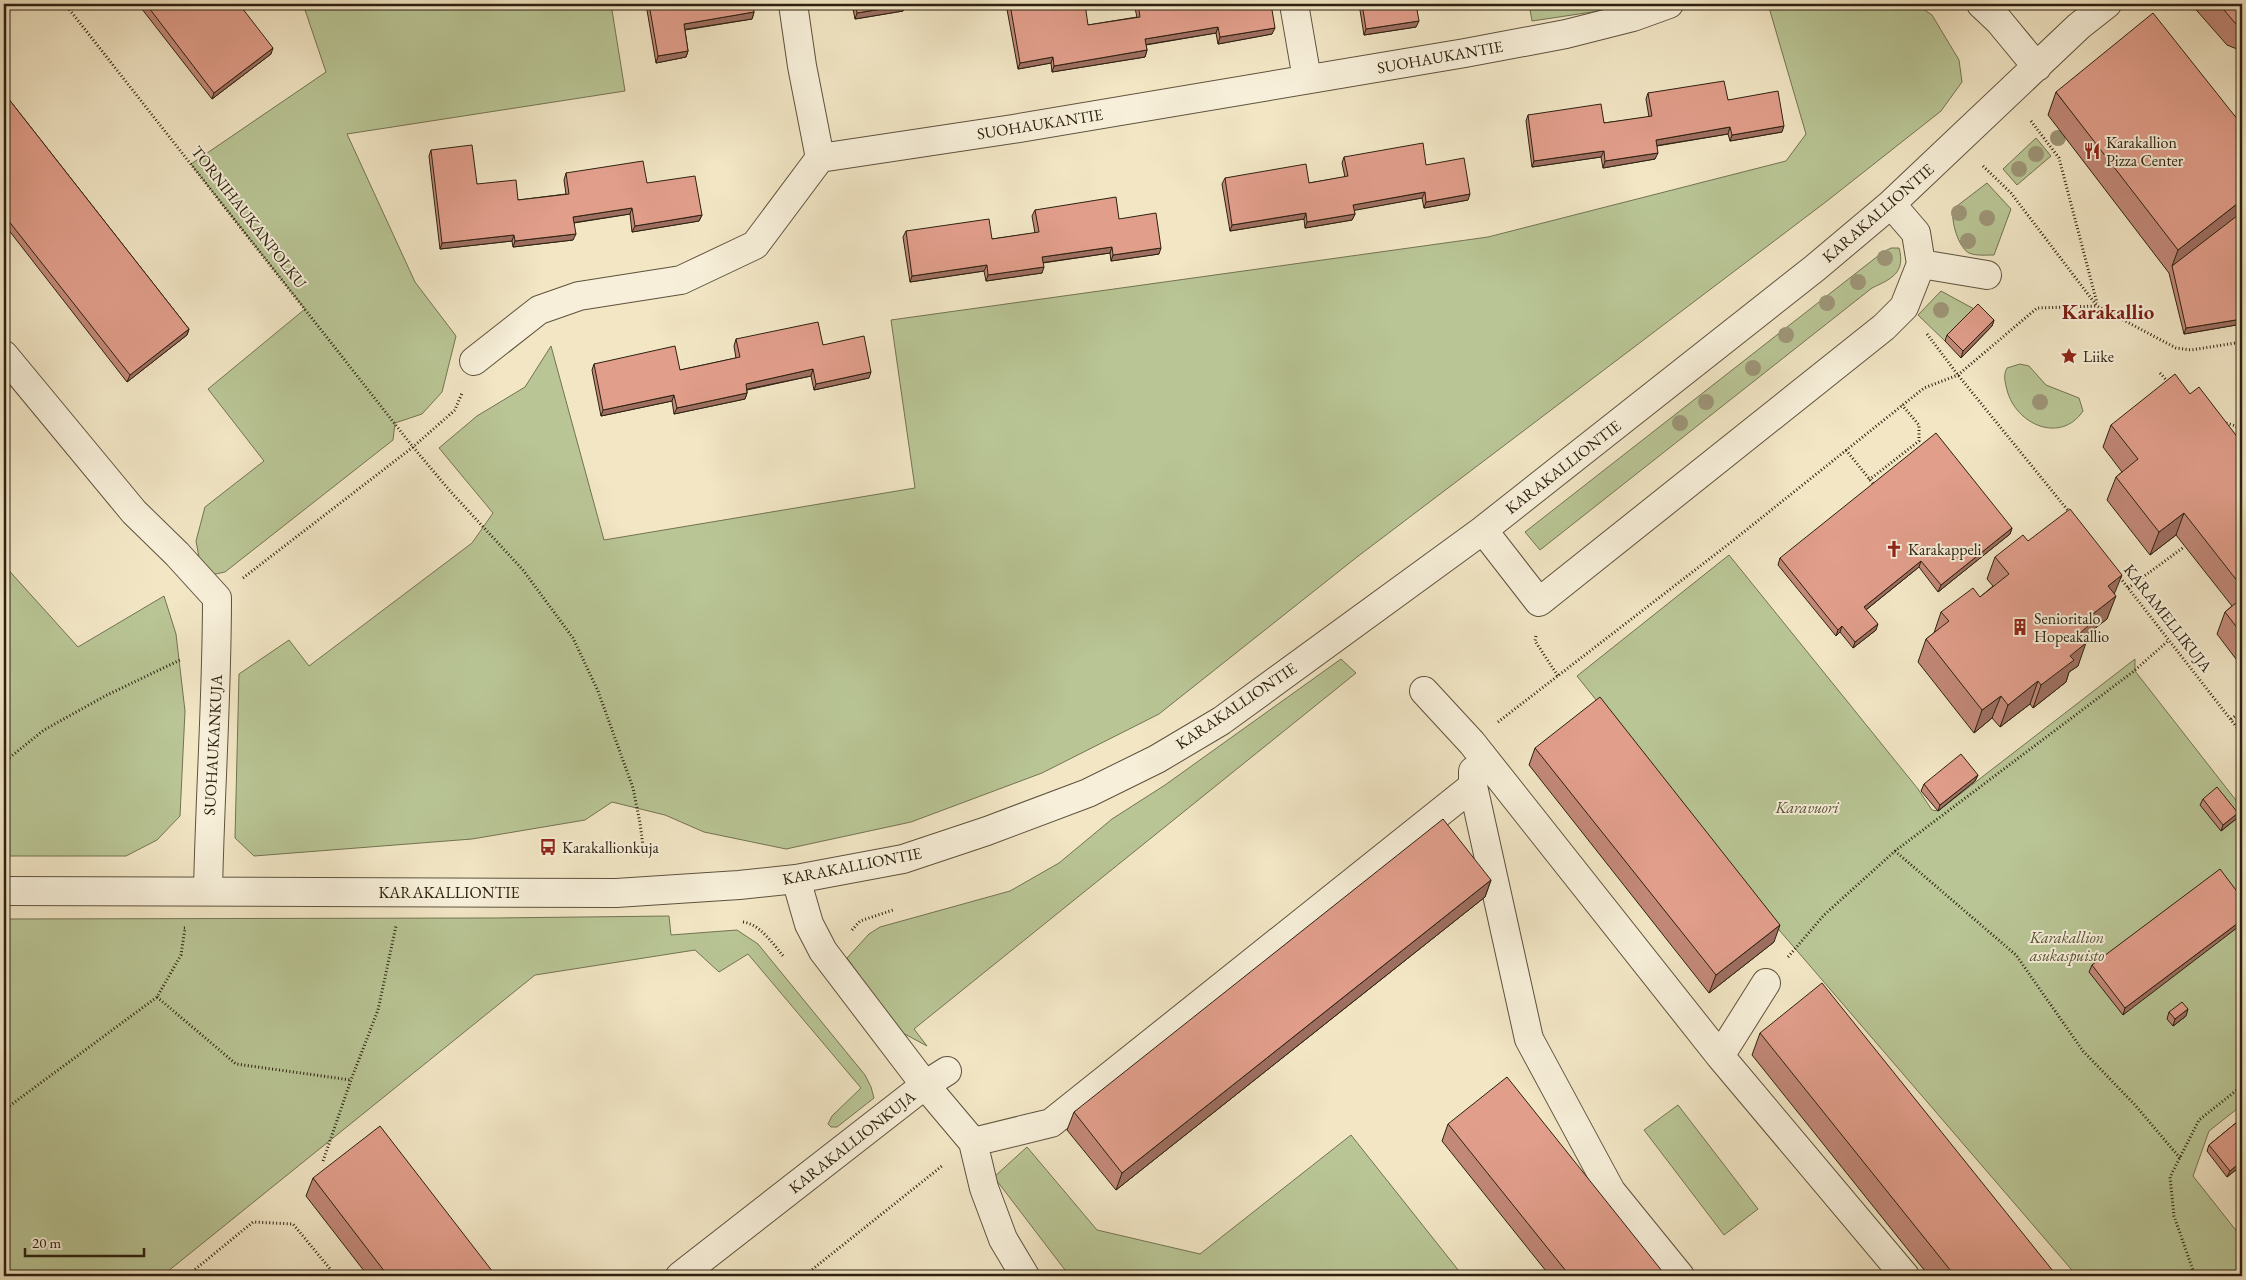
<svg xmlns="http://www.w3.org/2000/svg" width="2246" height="1280" font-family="'EB Garamond',serif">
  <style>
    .green { fill: #b9c595; stroke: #737352 }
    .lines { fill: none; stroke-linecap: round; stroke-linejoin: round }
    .minor-casing { stroke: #5e523d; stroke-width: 30 }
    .path { stroke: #2d2110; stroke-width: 3; stroke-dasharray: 1 2.5; stroke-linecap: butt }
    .minor { stroke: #f7efd9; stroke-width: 28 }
    .tree { fill: #9d9577 }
    .wall { fill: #c28878; stroke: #2d2110 }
    .shaded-wall { fill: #9e6f61; stroke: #2d2110 }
    .building { fill: #e19e8b; stroke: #2d2110 }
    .labels { text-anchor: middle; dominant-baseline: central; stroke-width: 4; stroke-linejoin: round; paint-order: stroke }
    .street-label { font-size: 16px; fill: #2d2110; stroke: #f7efd9 }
    .poi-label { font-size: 16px; fill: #2d2110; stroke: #f7efd9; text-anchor: start }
    .park-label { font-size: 16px; font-style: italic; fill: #575238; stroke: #f7efd9 }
    .district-label { font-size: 21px; font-weight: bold; fill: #7a1f14; stroke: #f7efd9 }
  </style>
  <rect width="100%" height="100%" fill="#f2e6c5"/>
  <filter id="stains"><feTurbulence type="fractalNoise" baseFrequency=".004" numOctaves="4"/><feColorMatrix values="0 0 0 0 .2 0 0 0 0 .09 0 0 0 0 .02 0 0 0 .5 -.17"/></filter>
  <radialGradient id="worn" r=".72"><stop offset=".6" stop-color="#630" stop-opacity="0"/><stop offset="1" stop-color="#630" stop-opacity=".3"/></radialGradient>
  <path class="green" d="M303 4H611L625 91 347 134 415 282 456 336 442 392 422 414 395 423 393 440 225 572 211 575 201 568 196 541 205 507 264 461 208 389 305 309 191 164 326 72Z
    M1529 4H1628L1619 8 1532 21Z
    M1768 4H1916L1932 15 1959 60 1962 82 1941 111 1827 201 1357 557 1159 714 1042 773 911 822 786 849 704 832 665 815 612 802 585 820 472 839 254 856 235 838 239 674 289 640 309 666 472 543 493 513 439 448 477 416 525 387 551 346 604 540 915 488 891 320 1488 237 1786 161 1806 134Z
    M2036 138 2051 156 2017 185 2003 169Z
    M1987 183 2011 209 1994 255C1986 255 1976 256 1969 253 1958 247 1951 221 1953 209Z
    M1891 248H1899C1906 273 1891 279 1872 288L1540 550 1525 532 1883 252Z
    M1941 291 1976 310 1945 341 1918 315Z
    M2020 364 2029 366 2046 385 2079 398 2083 411C2061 444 2016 425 2007 390 2005 382 2003 375 2007 368Z
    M1729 555 1918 789 1932 810 1938 811 2135 659V671L2242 808V1105L2209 1131 2193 1176 2242 1238V1276H2077L1780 931 1577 676Z
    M4 565 78 647 164 596 176 634 185 711 180 816 157 840 126 856H4Z
    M1341 659 1356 673 914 1029 927 1046 901 1032 847 958 869 934 880 927 1010 891 1059 863 1112 819 1165 785Z
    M669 916 671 935 737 930 758 944 865 1075 871 1087 874 1098 837 1127H831L828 1124 832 1116 861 1088 748 954 719 972 695 950 535 975 162 1276H4V919L496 918Z
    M1678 1105 1758 1209 1724 1235 1644 1130Z
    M1351 1135 1463 1276H1092L1068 1274 994 1177 1027 1147 1097 1230 1200 1254Z"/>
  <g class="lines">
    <g class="minor-casing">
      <path id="minor" d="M793 4 802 66 820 158
        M1294 4 1307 79
        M1981 4 1999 21 2037 67
        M1921 264 1987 275
        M4 355 134 512 177 554 217 598C217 696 210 793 208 891
        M474 361 539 310 579 296 681 280 755 245 820 158 1013 129 1465 53 1566 34 1633 17 1669 4
        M1483 530 1539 602 1884 327 1904 307 1921 264 1916 233 1891 204
        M1424 691 1472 743 1720 1056 1905 1276
        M1473 771V786L1529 1039 1611 1191 1680 1276
        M4 891 616 893 739 885 796 879 903 859 987 831 1088 793 1157 759 1221 721 1483 530 1815 268 1891 204 2079 26 2107 4
        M1720 1056 1766 983
        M947 1071 925 1085 973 1142 984 1188 1003 1239 1025 1276
        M973 1142 1051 1123 1473 786
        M680 1276 925 1085 823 951 809 924 796 879"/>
    </g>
    <path class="path" d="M65 4 413 447 450 491 523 570 573 638 598 691 633 788 640 823 644 854
      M2032 4 2049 7
      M2031 121 2059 158 2097 303
      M1983 166 2011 193 2097 306 2176 348 2191 350 2242 342
      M1927 334 1958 375 2070 513
      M2160 373 2170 384
      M2223 422 2236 426 2242 433
      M1846 450 1875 486
      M1869 480 1919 441V425L1902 405
      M2118 575 2242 734
      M243 578 413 447 455 410 462 393
      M2128 588 2184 547
      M1536 636 1535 641 1558 676
      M2231 719 2242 711
      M1498 722 1730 543 1924 388 1958 375 2037 308 2097 306
      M4 762 44 730 105 696 182 659
      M594 848 643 854
      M1895 851 2016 955 2083 1051 2135 1105 2180 1158
      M743 922C760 924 773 944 784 957
      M852 930 860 921 893 910
      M1788 957 1824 915 1895 851 2134 671 2169 640
      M157 997 236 1064 351 1080
      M4 1110 157 997 181 955 185 928H183
      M323 1161 351 1080 378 1010 396 926
      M187 1276 253 1222 293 1224 336 1276
      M804 1276 942 1166
      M2195 1276 2174 1216 2170 1177 2199 1120 2242 1086"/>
    <use href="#minor" class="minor"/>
  </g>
  <g class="tree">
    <circle cx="2058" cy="138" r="8"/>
    <circle cx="2036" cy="154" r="8"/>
    <circle cx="2019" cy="169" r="8"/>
    <circle cx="1959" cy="213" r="8"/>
    <circle cx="1987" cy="218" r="8"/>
    <circle cx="1968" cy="241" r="8"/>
    <circle cx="1885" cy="258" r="8"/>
    <circle cx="1858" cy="282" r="8"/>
    <circle cx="1827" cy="303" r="8"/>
    <circle cx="1941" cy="310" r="8"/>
    <circle cx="1786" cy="335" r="8"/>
    <circle cx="1753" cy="368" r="8"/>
    <circle cx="1706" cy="402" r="8"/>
    <circle cx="2040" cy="402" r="8"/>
    <circle cx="1680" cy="423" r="8"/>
  </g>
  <path class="wall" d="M138 4H239L271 54 212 99Z
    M649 4 754 12 752 19 685 30 688 51 686 57 656 63 647 10Z
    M852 4H905L903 11 855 19Z
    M1006 4H1041L1042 8 1088 25 1137 17 1134 4H1271L1272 34 1218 44 1216 33 1146 45 1147 50 1145 57 1052 72 1051 63 1018 69Z
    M1348 4H1416V27L1364 35 1359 4 1348 5Z
    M2191 4H2242V51L2227 45Z
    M2056 92 2242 324 2184 334 2169 273 2048 115Z
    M4 93 189 329 187 335 127 382 4 224Z
    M1648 93 1728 100 1782 132 1730 141 1728 134 1657 146 1655 159 1603 168 1601 157 1532 167 1526 121 1528 115 1604 123 1649 117 1646 99Z
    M431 150 477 184 518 200 566 194 564 180 566 173 647 183 702 215 699 221 632 232 630 214 574 223 573 240 513 247 512 241 440 249 429 156Z
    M1344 157 1426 165 1468 200 1424 208 1422 198 1354 210 1355 214 1352 220 1305 228 1304 219 1230 231 1222 184 1225 178 1309 183 1345 177 1342 163Z
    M1035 210 1119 219 1159 254 1111 261 1110 253 1043 263 1042 273 986 281 984 271 910 282 903 237 906 231 992 239 1035 233 1032 216Z
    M1994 320 1992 326 1961 358 1945 341 1947 335Z
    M736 339 823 345 869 378 814 390 811 376 747 390V393L745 399 674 414 672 401 601 416 592 370 594 364 680 370 736 358 734 346Z
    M2190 394 2242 443V667L2217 634 2225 612 2232 606 2176 535 2150 555 2107 500 2116 477 2122 472 2103 447 2111 425Z
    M2012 528 2010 534 1938 592 1919 567 1866 610 1876 630 1853 648 1840 632 1836 636 1778 565 1780 558Z
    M2028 541 2115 595 2107 619 2085 636 2078 666 2069 672 2066 682 2033 708 2030 704 2000 727 1992 718 1974 733 1918 662 1926 639 1934 633 1941 612 1980 597 1993 586 1987 579 1995 557Z
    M1535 748 1774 942 1709 993 1529 765Z
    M1978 775 1975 781 1938 811 1921 791 1924 784Z
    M2203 799 2238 813 2236 819 2221 831 2200 805Z
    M1491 880 1485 897 1116 1190 1067 1130 1074 1112Z
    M2242 898 2123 1015 2089 972 2092 965Z
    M2242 930V941L2239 937Z
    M2169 1012 2186 1016 2173 1026 2167 1019Z
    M1760 1033 2057 1276H1929L1752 1055Z
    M2242 1118V1165L2227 1177 2207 1151 2209 1145Z
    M1448 1124 1666 1276H1550L1442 1141Z
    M313 1178 496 1276H368L306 1196Z"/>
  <path class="shaded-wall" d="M1349 4H1359L1348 5Z
    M905 5 903 11 855 19 857 13Z
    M754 12 752 19 681 30 684 24Z
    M1419 21 1416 27 1364 35 1366 29Z
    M1218 27 1216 33 1143 45 1145 39Z
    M1275 28 1272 34 1218 44 1220 37Z
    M273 48 271 54 212 99 214 93Z
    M1147 50 1145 57 1052 72 1054 66Z
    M688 51 686 57 656 63 658 56Z
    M1053 57 1051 63 1018 69 1020 63Z
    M1784 126 1782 132 1730 141 1732 135Z
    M1730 127 1728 134 1654 146 1656 140Z
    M1604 151 1601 157 1532 167 1534 161Z
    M1658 153 1655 159 1603 168 1605 161Z
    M1425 192 1422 198 1351 211 1353 205Z
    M1470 194 1468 200 1424 208 1426 202Z
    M2242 200V216L2172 266 2178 250Z
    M632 208 630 214 571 223 573 217Z
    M1306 213 1304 219 1230 231 1232 225Z
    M1355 214 1352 220 1305 228 1307 222Z
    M702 215 699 221 632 232 635 226Z
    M576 234 573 240 513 247 515 241Z
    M514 235 512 241 440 249 442 243Z
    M1112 247 1110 253 1040 263 1042 257Z
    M1161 248 1159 254 1111 261 1113 255Z
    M987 265 984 271 910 282 912 276Z
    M1044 267 1042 273 986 281 988 275Z
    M2242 319V324L2184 334 2186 328Z
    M1994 320 1992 326 1961 358 1963 351Z
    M189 329 187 335 127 382 130 375Z
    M813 369 811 376 743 390 746 384Z
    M871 372 869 378 814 390 816 384Z
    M747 393 745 399 674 414 677 408Z
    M674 395 672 401 601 416 603 410Z
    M9 472 4 484V476Z
    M2184 513 2176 535 2150 555 2159 532Z
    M2012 528 2010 534 1938 592 1941 585Z
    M1921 561 1919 567 1862 613 1864 607Z
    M2122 575 2113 597 2108 586Z
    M2116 596 2107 619 2085 636 2081 647 2086 643 2078 666 2069 672 2066 682 2033 708 2041 685 2079 634 2085 620Z
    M1878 624 1876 630 1853 648 1855 642Z
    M1842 626 1840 632 1836 636 1838 630Z
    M2038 681 2030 704 2000 727 2008 705Z
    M2001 696 1992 718 1974 733 1982 710Z
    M1978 775 1975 781 1938 811 1940 805Z
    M2238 813 2236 819 2221 831 2223 825Z
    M1491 880 1485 897 1116 1190 1122 1173Z
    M2242 920V924L2123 1015 2125 1008Z
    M1780 925 1774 942 1709 993 1716 975Z
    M2188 1009 2186 1016 2173 1026 2175 1019Z
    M2242 1161V1165L2227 1177 2230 1171Z"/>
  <path class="building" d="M146 4H239L273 48 214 93Z
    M649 4H753L754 12 684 24 688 51 658 56Z
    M856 4H905V5L857 13Z
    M1010 4H1041L1042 8 1069 4H1085L1088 25 1140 17 1138 4H1271L1275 28 1220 37 1218 27 1145 39 1147 50 1054 66 1053 57 1020 63Z
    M1362 4H1416L1419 21 1366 29Z
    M2219 4H2242V25L2235 23Z
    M2153 13 2242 125V200L2178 250 2056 92Z
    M1724 81 1728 100 1778 91 1784 126 1732 135 1730 127 1656 140 1658 153 1605 161 1604 151 1534 161 1528 115 1601 104 1604 123 1652 116 1648 93Z
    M4 93 189 329 130 375 4 215Z
    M1423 143 1426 165 1464 158 1470 194 1426 202 1425 192 1353 205 1355 214 1307 222 1306 213 1232 225 1225 178 1306 164 1309 183 1348 176 1344 157Z
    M472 145 477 184 516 180 518 200 569 194 566 173 643 161 647 183 695 176 702 215 635 226 632 208 573 217 576 234 515 241 514 235 442 243 431 150Z
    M1116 197 1119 219 1156 213 1161 248 1113 255 1112 247 1042 257 1044 267 988 275 987 265 912 276 906 231 989 219 992 239 1039 232 1035 210Z
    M2242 212V319L2186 328 2172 266Z
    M1978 304 1994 320 1963 351 1947 335Z
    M818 322 823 345 864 336 871 372 816 384 813 369 746 384 747 393 677 408 674 395 603 410 594 364 675 346 680 370 740 357 736 339Z
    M2175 374 2190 394 2199 387 2242 443V587L2184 513 2159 532 2116 477 2138 459 2111 425Z
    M1936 433 2012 528 1941 585 1921 561 1864 607 1878 624 1855 642 1842 626 1838 630 1780 558Z
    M4 465 9 472 4 476Z
    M2070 509 2122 575 2108 586 2116 596 2085 620 2089 625 2079 634 2086 643 2070 656 2074 660 2041 685 2038 681 2008 705 2001 696 1982 710 1926 639 1949 621 1941 612 1973 588 1980 597 2009 574 1995 557 2023 535 2028 541Z
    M2242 598V634L2225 612Z
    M1600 697 1780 925 1716 975 1535 748Z
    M1961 754 1978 775 1940 805 1924 784Z
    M2217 787 2238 813 2223 825 2203 799Z
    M1443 819 1491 880 1122 1173 1074 1112Z
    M2220 869 2242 898V920L2125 1008 2092 965Z
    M1822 983 2057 1276H1955L1760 1033Z
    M2182 1002 2188 1009 2175 1019 2169 1012Z
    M1507 1077 1666 1276H1570L1448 1124Z
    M2242 1118V1161L2230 1171 2209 1145Z
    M380 1126 496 1276H388L313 1178Z"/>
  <defs>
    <g id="restaurant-bare" transform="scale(1.35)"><path d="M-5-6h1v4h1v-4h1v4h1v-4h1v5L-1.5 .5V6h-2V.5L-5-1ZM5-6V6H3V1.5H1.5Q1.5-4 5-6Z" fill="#8f2418" stroke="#f7efd9" stroke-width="2.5" paint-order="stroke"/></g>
    <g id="sight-bare" transform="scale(1.35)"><path d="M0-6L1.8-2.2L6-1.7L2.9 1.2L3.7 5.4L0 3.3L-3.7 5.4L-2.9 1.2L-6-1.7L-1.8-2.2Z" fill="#8f2418" stroke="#f7efd9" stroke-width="2.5" paint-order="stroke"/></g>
    <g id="church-bare" transform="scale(1.35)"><path d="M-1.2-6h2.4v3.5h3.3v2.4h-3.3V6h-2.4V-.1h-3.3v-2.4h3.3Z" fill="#8f2418" stroke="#f7efd9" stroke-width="2.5" paint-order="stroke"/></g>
    <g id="building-bare" transform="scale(1.35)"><path d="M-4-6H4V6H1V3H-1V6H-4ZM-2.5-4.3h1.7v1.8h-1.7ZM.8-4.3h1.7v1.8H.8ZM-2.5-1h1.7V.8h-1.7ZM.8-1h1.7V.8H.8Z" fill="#8f2418" stroke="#f7efd9" stroke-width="2.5" paint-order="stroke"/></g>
    <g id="bus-bare" transform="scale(1.35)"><path d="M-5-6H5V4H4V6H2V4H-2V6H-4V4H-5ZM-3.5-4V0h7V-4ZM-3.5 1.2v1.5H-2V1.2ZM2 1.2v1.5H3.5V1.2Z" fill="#8f2418" stroke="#f7efd9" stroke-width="2.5" paint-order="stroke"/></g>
  </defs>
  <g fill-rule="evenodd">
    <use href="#restaurant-bare" x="2092" y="151"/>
    <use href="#sight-bare" x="2069" y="356"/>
    <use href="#church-bare" x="1894" y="549"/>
    <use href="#building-bare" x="2020" y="627"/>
    <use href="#bus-bare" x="548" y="847"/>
  </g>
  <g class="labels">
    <g class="street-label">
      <text transform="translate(1440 57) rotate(-10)">SUOHAUKANTIE</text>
      <text transform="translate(1040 124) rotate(-9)">SUOHAUKANTIE</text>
      <text transform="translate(1878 213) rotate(-41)">KARAKALLIONTIE</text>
      <text transform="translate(249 217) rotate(52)">TORNIHAUKANPOLKU</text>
      <text transform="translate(1563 467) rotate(-38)">KARAKALLIONTIE</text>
      <text transform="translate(2168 618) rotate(52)">KARAMELLIKUJA</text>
      <text transform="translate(1236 706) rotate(-34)">KARAKALLIONTIE</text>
      <text transform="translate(213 745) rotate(-87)">SUOHAUKANKUJA</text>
      <text transform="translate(852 866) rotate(-11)">KARAKALLIONTIE</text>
      <text x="449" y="892">KARAKALLIONTIE</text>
      <text transform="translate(852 1142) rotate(-38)">KARAKALLIONKUJA</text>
    </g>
    <g class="poi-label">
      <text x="2106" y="142">Karakallion<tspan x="2106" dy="18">Pizza Center</tspan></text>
      <text x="2083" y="356">Liike</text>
      <text x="1908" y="549">Karakappeli</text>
      <text x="2034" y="618">Senioritalo<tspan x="2034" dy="18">Hopeakallio</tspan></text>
      <text x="562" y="847">Karakallionkuja</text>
    </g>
    <g class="park-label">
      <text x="1807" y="807">Karavuori</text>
      <text x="2067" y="937">Karakallion<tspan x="2067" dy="18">asukaspuisto</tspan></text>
    </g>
    <g class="district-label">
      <text x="2108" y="311">Karakallio</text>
    </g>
  </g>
  <rect width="2246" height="1280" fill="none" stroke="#f2e6c5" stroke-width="20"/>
  <rect x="5" y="5" width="2236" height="1270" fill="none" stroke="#2d2110" stroke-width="2.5"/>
  <rect x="10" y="10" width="2226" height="1260" fill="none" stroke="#2d2110"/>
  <path d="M25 1248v8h119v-8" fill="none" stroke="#2d2110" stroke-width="2.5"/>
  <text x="32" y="1248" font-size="15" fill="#2d2110" stroke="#f7efd9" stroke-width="4" paint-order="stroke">20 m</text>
  <rect width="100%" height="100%" filter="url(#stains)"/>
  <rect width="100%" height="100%" fill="url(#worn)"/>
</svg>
